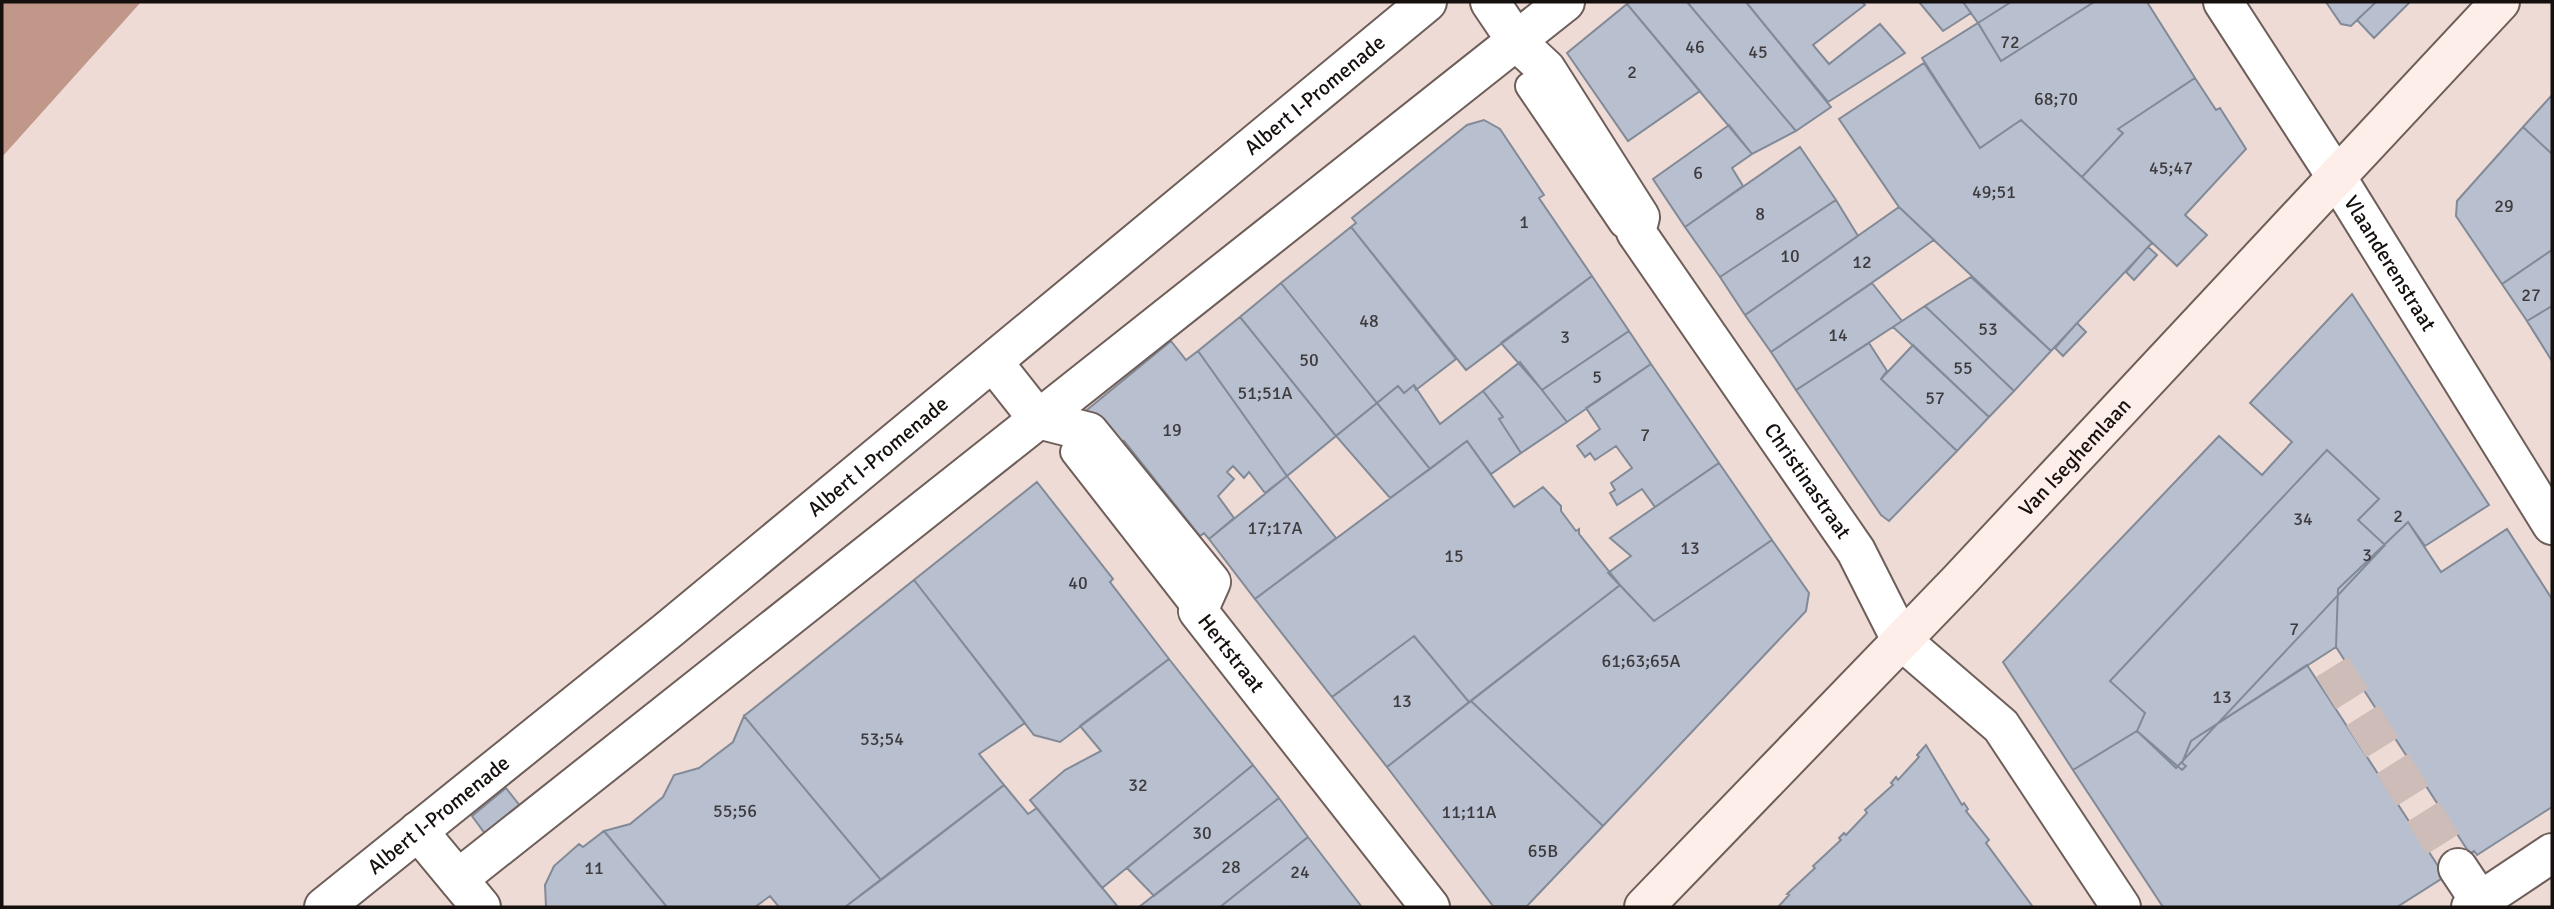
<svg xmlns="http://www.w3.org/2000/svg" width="2554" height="909" font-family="Signika,sans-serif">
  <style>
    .water { fill: #c19789 }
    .building { fill: #b8bfcf; stroke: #828a98; stroke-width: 2 }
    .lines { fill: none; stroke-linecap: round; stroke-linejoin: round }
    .street-tunnel { stroke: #cdbcb7; stroke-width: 38; stroke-dasharray: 38 19; stroke-linecap: butt }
    .lane-casing { stroke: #6e5e59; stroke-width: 30 }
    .street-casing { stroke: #6e5e59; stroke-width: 42 }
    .secondary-casing { stroke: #6e5e59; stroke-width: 42 }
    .lane { stroke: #fff; stroke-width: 26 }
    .street { stroke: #fff; stroke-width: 38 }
    .secondary { stroke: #feeee9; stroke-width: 38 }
    .labels { text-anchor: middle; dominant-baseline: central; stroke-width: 7; stroke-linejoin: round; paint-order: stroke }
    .number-label { font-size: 18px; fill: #3e3b3e }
    .street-label { font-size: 21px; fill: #150f0d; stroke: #fff }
  </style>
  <rect width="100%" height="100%" fill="#eedbd5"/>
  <path class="water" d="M2 2H141L2 157Z"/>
  <path class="building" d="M1629 2H1687L1796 131 1752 154 1627 4Z
    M1687 2H1746L1831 107 1796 131Z
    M1746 2H1862L1865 5 1813 45 1829 64 1880 24 1905 53 1828 102Z
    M1919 2H1963L1971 13 1943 31Z
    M1963 2H2011L1978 23Z
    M2011 2H2094L2001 61 1978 23Z
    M2094 2H2147L2195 78 2118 129 2123 133 2082 177 2021 120 1980 148 1922 58 1978 23 2001 61Z
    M2326 2H2376L2351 26 2341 24Z
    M2376 2H2410L2374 38 2357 20Z
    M1627 4 1700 91 1628 141 1567 53Z
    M1924 63 1980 148 2021 120 2152 243 2051 351 1899 207 1839 119Z
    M2195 78 2216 110 2220 108 2246 149 2185 215 2207 235 2177 266 2082 177 2123 133 2118 129Z
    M2552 95V154L2523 127Z
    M1484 120 1500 129 1544 195 1539 198 1592 276 1466 370 1351 227 1356 223 1352 218 1467 125Z
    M1729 125 1752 154 1732 168 1743 186 1685 227 1653 179Z
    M2523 127 2552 154V250L2502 284 2456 216 2457 201Z
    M1800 147 1836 200 1720 277 1685 227Z
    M1836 200 1858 236 1745 315 1720 277Z
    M1899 207 1934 240 1771 352 1745 315Z
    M1351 227 1456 359 1416 390 1414 385 1404 393 1398 386 1377 403 1281 283Z
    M2148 247 2157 255 2134 280 2126 272Z
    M2552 250V306L2527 321 2502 284Z
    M1592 276 1629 331 1542 390 1501 343Z
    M1971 277 2051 351 2014 391 1925 306Z
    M1281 283 1377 403 1336 436 1240 317Z
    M1872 283 1902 321 1796 390 1771 352Z
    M2352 294 2489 505 2425 546 2408 522 2338 589 2336 647 2191 741 2182 763 2186 766 2182 770 2137 731 2073 770 2003 662 2219 436 2262 475 2292 442 2250 403Z
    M1925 306 2014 391 1989 417 1893 327Z
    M2552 306V361L2527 321Z
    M1240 317 1336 436 1287 476 1198 351Z
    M2077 323 2086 332 2063 356 2055 348Z
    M1629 331 1651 364 1567 422 1542 390Z
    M1171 341 1186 360 1198 351 1287 476 1265 493 1249 472 1244 478 1233 466 1227 472 1234 479 1218 496 1234 518 1209 539 1204 533 1200 536 1124 441 1108 453 1082 414Z
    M1869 343 1887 371 1881 379 1957 451 1889 521 1881 515 1796 390Z
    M1913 345 1989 417 1957 451 1881 379Z
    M1520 362 1567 422 1521 453 1499 419 1503 417 1483 391Z
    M1651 364 1719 463 1655 507 1642 489 1617 505 1610 493 1615 490 1611 483 1632 468 1616 446 1595 460 1590 453 1585 457 1577 446 1600 429 1586 408Z
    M1414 385 1440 424 1483 391 1503 417 1499 419 1521 453 1491 474 1467 441 1430 469 1377 403 1398 386 1404 393Z
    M1377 403 1430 469 1390 498 1336 436Z
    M1467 441 1514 507 1543 487 1561 506V511L1576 531 1579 529V534L1620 585 1469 702 1414 636 1332 697 1255 599Z
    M2327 450 2379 499 2358 520 2385 545 2176 768 2137 731 2145 713 2110 681Z
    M1719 463 1772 540 1654 621 1608 573 1631 556 1610 538Z
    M1287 476 1336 538 1255 599 1209 539Z
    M1037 482 1113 579 1110 582 1169 659 1060 742 1034 735 914 580Z
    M2408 522 2441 572 2507 529 2552 599V807L2477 855 2474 851 2470 854 2336 647 2338 589Z
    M1772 540 1809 593 1806 611 1603 826 1471 701 1620 585 1654 621Z
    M914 580 1025 723 979 754 1004 785 881 880 744 716Z
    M1414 636 1469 702 1387 767 1332 697Z
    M1169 659 1253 765 1102 888 1030 800 1065 770 1101 751 1080 726Z
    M2307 665 2442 872 2439 874 2441 879 2397 907H2163L2073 770 2137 731 2182 770 2186 766 2182 763 2191 741Z
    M1471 701 1603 826 1527 906H1493L1387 767Z
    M744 716 881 880 845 907H779L770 896 755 907H667L604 831 630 824 663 797 674 775 699 768 733 742Z
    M1926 745 1962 805 1964 803 1968 809 1966 811 1989 840 1986 843 2033 907H1778L1789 895 1787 894 1815 868 1813 866 1841 840 1839 838 1844 833 1846 835 1867 813 1865 810 1893 785 1891 783 1896 777 1898 780 1919 757 1917 755Z
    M1253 765 1279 798 1154 896 1127 868Z
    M1004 785 1028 814 1037 808 1118 907H845Z
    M506 788 521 807 486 835 472 816Z
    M1279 798 1308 837 1220 907H1139Z
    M604 831 667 907H546L545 885 554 866 579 844 583 847Z
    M1308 837 1361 906 1220 907Z"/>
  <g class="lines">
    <path class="street-tunnel" d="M2332 667 2458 868"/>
    <g class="lane-casing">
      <path id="lane" d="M1529 86 1623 224 1628 227
        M1074 452 1198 611"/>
    </g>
    <g class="street-casing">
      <g id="street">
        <path id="s1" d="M1490 2 1517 42 1546 69 1640 217 1636 232 1856 551 1901 640 2001 726 2121 907"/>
        <path id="s2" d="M2223 2 2337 178 2552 525"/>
        <path id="s3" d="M993 362 1038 419 1089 432 1211 582 1198 611 1430 907"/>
        <path d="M418 831 481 907"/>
        <path d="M2458 868 2480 901"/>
        <path d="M458 879 1565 2"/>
        <path id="s4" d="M324 907 667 631 1427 2"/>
        <path d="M2471 907 2552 853"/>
      </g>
    </g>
    <g class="secondary-casing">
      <g id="secondary">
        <path id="s5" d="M1644 907 1958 582 2500 2"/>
      </g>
    </g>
    <use href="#lane" class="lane"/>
    <use href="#street" class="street"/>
    <use href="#secondary" class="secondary"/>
  </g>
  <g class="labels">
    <g class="number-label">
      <text x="2010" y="42">72</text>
      <text x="1695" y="47">46</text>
      <text x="1758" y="52">45</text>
      <text x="1632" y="72">2</text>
      <text x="2056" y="99">68;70</text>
      <text x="2171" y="168">45;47</text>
      <text x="1698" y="173">6</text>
      <text x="1994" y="192">49;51</text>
      <text x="2504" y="206">29</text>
      <text x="1760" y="214">8</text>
      <text x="1524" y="222">1</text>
      <text x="1790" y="256">10</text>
      <text x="1862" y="262">12</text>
      <text x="2531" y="295">27</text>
      <text x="1369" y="321">48</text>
      <text x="1988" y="329">53</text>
      <text x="1838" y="335">14</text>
      <text x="1565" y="337">3</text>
      <text x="1309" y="360">50</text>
      <text x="1963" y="368">55</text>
      <text x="1597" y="377">5</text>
      <text x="1265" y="393">51;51A</text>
      <text x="1935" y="398">57</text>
      <text x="1172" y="430">19</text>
      <text x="1645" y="435">7</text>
      <text x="2398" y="516">2</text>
      <text x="2303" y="519">34</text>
      <text x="1275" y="528">17;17A</text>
      <text x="1690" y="548">13</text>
      <text x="2367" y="555">3</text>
      <text x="1454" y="556">15</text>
      <text x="1078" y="583">40</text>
      <text x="2294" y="629">7</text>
      <text x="1641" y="661">61;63;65A</text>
      <text x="2222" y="697">13</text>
      <text x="1402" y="701">13</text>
      <text x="882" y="739">53;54</text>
      <text x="1138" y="785">32</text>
      <text x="735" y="811">55;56</text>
      <text x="1469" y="812">11;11A</text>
      <text x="1202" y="833">30</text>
      <text x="1543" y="851">65B</text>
      <text x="1231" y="867">28</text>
      <text x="594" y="868">11</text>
      <text x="1300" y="872">24</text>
    </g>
    <g class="street-label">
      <text stroke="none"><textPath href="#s4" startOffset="1281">Albert I-Promenade</textPath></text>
      <text stroke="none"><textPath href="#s2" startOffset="310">Vlaanderenstraat</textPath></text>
      <text stroke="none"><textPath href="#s4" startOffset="714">Albert I-Promenade</textPath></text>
      <text stroke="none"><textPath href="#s5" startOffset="623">Van Iseghemlaan</textPath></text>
      <text stroke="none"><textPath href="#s1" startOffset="581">Christinastraat</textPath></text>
      <text stroke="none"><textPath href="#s3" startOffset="404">Hertstraat</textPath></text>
      <text stroke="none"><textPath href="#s4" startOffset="147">Albert I-Promenade</textPath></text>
    </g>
  </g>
  <rect width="2554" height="909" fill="none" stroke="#150f0d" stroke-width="7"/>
</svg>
